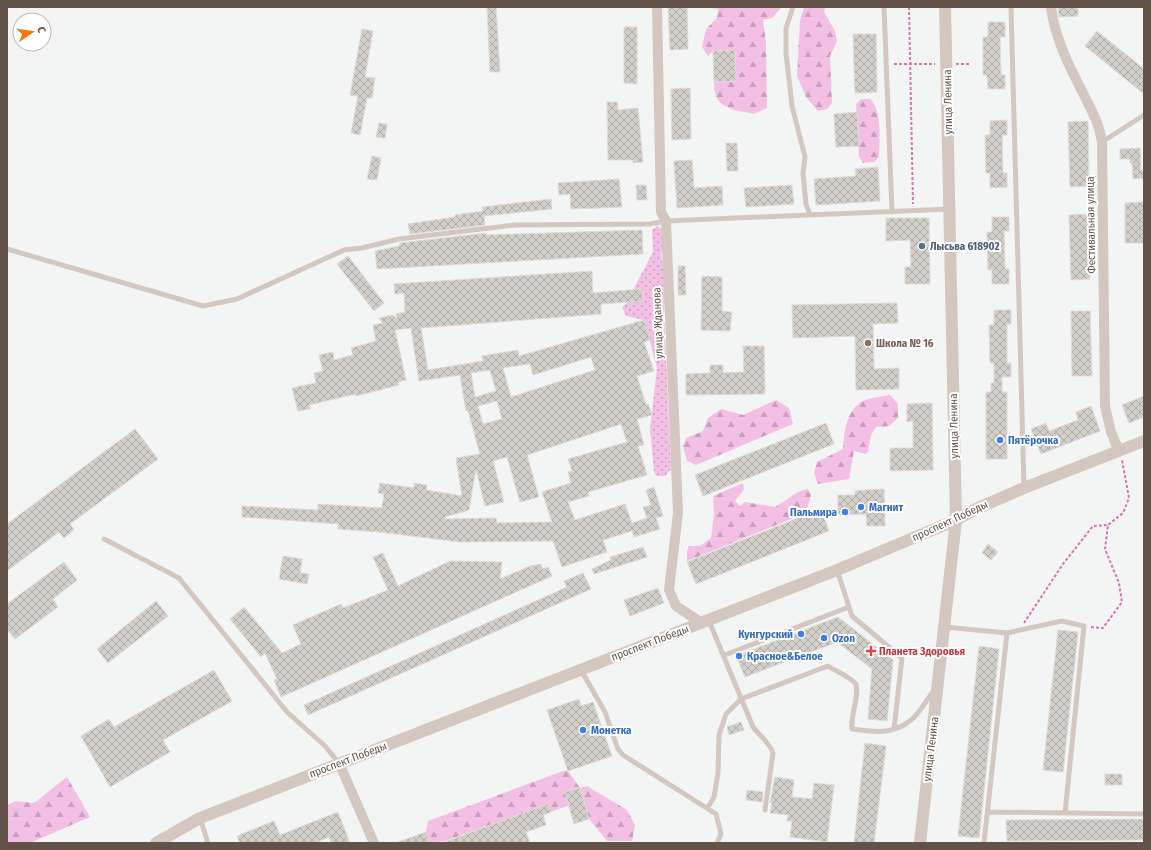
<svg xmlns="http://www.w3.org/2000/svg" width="1151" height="850" font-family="'Fira Sans Condensed',sans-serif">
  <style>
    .grass { fill: url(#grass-dots) }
    .forest { fill: url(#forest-firs) }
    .building { fill: url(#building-cross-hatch); stroke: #dedbd6; fill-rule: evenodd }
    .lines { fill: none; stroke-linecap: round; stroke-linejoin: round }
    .path { stroke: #d674af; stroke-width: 2; stroke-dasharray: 3 2; stroke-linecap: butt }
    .service { stroke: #d3c7c0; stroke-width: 5 }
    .minor { stroke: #d3c7c0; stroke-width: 10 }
    .tertiary { stroke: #d3c7c0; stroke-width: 12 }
    .service-dot { fill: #5c6f8a; stroke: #fff; stroke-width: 1.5 }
    .education-dot { fill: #8d6e63; stroke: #fff; stroke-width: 1.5 }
    .shop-dot { fill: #3f7fe0; stroke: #fff; stroke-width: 1.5 }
    .health-dot { fill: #e0444e; stroke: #fff; stroke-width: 1.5 }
    .labels { text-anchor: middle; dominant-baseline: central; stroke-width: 4; stroke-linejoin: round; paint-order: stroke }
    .street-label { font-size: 11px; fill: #625248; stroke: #fff }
    .service-label { font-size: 11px; font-weight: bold; fill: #4e5e75; stroke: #fff; text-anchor: start }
    .education-label { font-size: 11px; font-weight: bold; fill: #785e54; stroke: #fff; text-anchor: start }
    .shop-label { font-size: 11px; font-weight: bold; fill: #366cbe; stroke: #fff; text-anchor: start }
    .health-label { font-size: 11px; font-weight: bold; fill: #be3a42; stroke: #fff; text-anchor: start }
  </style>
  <defs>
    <pattern id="grass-dots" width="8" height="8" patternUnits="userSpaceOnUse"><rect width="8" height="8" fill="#f4bfe5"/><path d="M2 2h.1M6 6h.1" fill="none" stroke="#c99ebc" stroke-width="1.8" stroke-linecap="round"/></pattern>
    <pattern id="forest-firs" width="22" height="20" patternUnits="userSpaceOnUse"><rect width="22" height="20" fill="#f4bfe5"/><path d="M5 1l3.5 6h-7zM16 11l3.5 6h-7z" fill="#c99ebc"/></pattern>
    <pattern id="building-cross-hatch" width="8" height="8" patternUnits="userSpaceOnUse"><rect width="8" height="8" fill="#d2cec9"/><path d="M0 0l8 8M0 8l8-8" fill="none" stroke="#aeaaa5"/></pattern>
  </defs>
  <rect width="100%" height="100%" fill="#f3f5f5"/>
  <path class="grass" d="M657 226 662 229 665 247 661 254 665 277 664 312 671 469 665 476H656L654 471 650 429 657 368 644 320 626 316 622 307 628 302 643 301 642 289 633 290 653 252 652 230Z"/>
  <path class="forest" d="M705 7H782L772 18 763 20 766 43 767 108 754 114C732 109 713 109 714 82L736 81 735 50 713 51 708 56 702 47 706 29 717 18 718 9Z
    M804 7H825L824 12 835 31 837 41 830 56 832 103 827 109 818 111 806 97 797 76 800 21Z
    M861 99H870C883 111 879 141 879 157L874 162 863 163 859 157 856 104Z
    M890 395 898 404V418L889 426 876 427 871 435 868 452 865 454 854 451 849 479 818 484 814 473 817 462 843 449C844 431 847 405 868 399 875 397 883 396 890 395Z
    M776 400 789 408 793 424 696 465 687 461 683 446 686 438 703 431 708 418 721 409 743 415Z
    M743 483 744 489 735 501 740 506 745 502 775 507 798 492 808 489 811 495 806 513 687 561V551L689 546H700L711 538 714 515 713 496Z
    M563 771H568L580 788 587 786 627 810 635 825 632 841H607L589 819 580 788 565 792 569 805 551 812 548 804 445 841 430 843 426 832 428 821Z
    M67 777 90 817 30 843H7V805L16 801 34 803Z"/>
  <path class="building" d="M487 7H496L500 72H490Z
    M668 7H687L688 49 670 50Z
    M1058 7H1078V16L1059 17Z
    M988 22H1005V37H1000L1001 75H1005V89H988L987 75H983V37H988Z
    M624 27H637V84L624 83Z
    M362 29 373 31 365 77 375 78 372 98H367L360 135 351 133 358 96 350 95Z
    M1097 31 1144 69V94L1085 46Z
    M853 34H876L877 92 855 93Z
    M735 50 736 81 714 82 713 51Z
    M690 88 691 139 672 140 671 89Z
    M607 102H617L618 110 638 108 643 162 633 163V160H608Z
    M857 112 859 146 836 147 834 114Z
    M1007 120V135H1002L1003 173H1007V187L990 188V173H986L985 135H990V121Z
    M1088 121 1089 186 1070 187 1068 122Z
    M379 123 387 124 385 138 376 137Z
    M726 143H737L738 171H727Z
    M1140 148 1141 171H1144V178L1133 179 1132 163H1130V159H1120V149Z
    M372 156 381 158 377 180 367 179Z
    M692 160 694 188 722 186 723 205 677 208 674 161Z
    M878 167 880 201 816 205 814 179 856 176 855 169Z
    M619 179 622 207 571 209 570 194 559 195 558 183Z
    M636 185H646L647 200H637Z
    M792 185 794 204 746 207 744 188Z
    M551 199 552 209 484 216 485 225 410 234 408 224 455 217V215L483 211 482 207Z
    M1144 202V243H1125V203Z
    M1089 214 1090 279 1071 280 1069 215Z
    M992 217H1009V231H1004L1005 269H1009V284H992V270H988L987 232H992Z
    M886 218H929L930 284H905V267H911L910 240 886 241Z
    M642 230 643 254 377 269 375 251 399 246 400 243 486 233V235Z
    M348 256 384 303 374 311 337 264Z
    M678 266H685L686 295H678Z
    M592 271 593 293 642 289 643 301 601 304V314L421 328 428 370 483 361 482 356 518 350 519 356 644 320 650 340 644 342 654 371 637 376 646 405 648 404 652 415 637 419 644 445 638 446 647 475 588 492 589 496 568 502 575 520 625 504 632 523 647 518 643 507 651 505 646 490 654 487 663 516 656 518 660 529 634 537 632 531 603 540 607 552 562 567 553 541 460 542 379 532 338 529 339 524 242 517V506L318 510V504L382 508 384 494 378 493 380 483 414 488V483L427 485 426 490 462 496 456 458 480 454 468 411H466L460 375 419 381 411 328 395 330 406 380 398 382 399 385 356 396 355 394 309 405 310 409 298 411 292 388 316 383 314 373 323 371 319 355 333 352 334 360 353 355 351 348 376 341 373 325 383 323 379 318 393 315 397 319 396 314 405 312 404 293 395 294 394 284ZM591 357 595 370 511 397 503 368 530 364 533 375ZM490 370 496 391 475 397 471 373ZM497 401 502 419 483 424 478 406ZM621 424 627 442 568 459 572 471 568 472 571 483 542 492 552 522 497 523 496 518 445 519V517L469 510 476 469 485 506 504 502 493 461 507 457 520 502 539 497 527 455Z
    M702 276 722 277V311L732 312 730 331 701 330Z
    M897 303 898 323 873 324 874 369 899 368V389L856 390 855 336 793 338 792 305Z
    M994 310H1011V324L1007 325V363H1011V377H1002V392H1007V459H986V392H991V383H994V363H990L989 325H994Z
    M1071 311H1090L1092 376H1072Z
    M743 346H764L765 394 686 395V374L710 373V365H723V373L744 372Z
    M1144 396V417L1129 423 1122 405Z
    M932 403 933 470 890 471V448H913V421L907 422V404Z
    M1091 406 1100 431 1041 454 1031 429 1046 423 1049 431 1078 420 1076 412Z
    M826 423 834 444 703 496 695 475Z
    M135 429 158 459 70 524 74 530 64 538 59 532 7 571V524Z
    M884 489 885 526H867L866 514 838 515V495H855V491L866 490Z
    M821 509 829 531 696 584 687 562Z
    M988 544 998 552 991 560 982 553Z
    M643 547 647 557 594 574 592 569 611 560 610 557Z
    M383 553 398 586 450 561 502 562 500 579 530 566 541 564 543 569 548 567 552 576 281 697 274 680 277 679 265 653 261 657 230 619 244 607 282 653 301 644 293 625 341 604 343 608 388 590 373 557Z
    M283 556 302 559 300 573 309 574 307 584 279 579Z
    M64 562 77 580 53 599 58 607 15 639 7 629V604Z
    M583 573 591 589 308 715 304 705 567 587 564 581Z
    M658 588 664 603 630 616 624 600Z
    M156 601 168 616 108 663 97 649Z
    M838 617 893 660 887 721 868 719 872 669 837 642 745 677 736 656Z
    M1058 630 1078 632 1063 772 1043 770Z
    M979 646 999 649 979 838 958 836Z
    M214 670 232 701 163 740 170 752 110 787 81 736 109 719 114 727Z
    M579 699 581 706 593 702 612 756 568 771 547 710Z
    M741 722 744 730 729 735 727 727Z
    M865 743 886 746 874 843H854Z
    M1105 774H1122V785H1105Z
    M775 777 794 780 792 797 812 799 814 783 834 785 827 842 790 837 792 821H787L788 815 770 813 772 803H770Z
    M580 788 589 819 574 824 565 792Z
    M747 790 763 792 762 802 746 800Z
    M548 804 551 812 543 815 546 825 526 832 530 843H442Z
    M338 812 350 843H331L329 837 315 843H240L237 836 274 821 280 835Z
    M1144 819V840L1007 841 1006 820Z
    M426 832 430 843H398V842Z"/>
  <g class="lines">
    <path class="path" d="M909 7 913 204
      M894 64H935
      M956 64H971
      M1024 623 1063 564 1093 526 1108 525
      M1091 627 1103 628 1122 602 1119 583 1105 549 1108 525 1123 513 1129 498 1122 460"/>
    <path class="service" d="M793 7 786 28V53L792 106 805 157 803 174 806 204 810 215
      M884 7 892 212
      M1011 7 1024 487
      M1102 142 1144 115
      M7 249 203 306 237 299 344 250 362 248 399 239 515 225 650 224 666 221 950 209
      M104 539 179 578 287 712 325 746 339 763
      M837 570 852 616 902 658 894 729
      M709 621 753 727C760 736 770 743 773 753L765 810
      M945 627 1007 633 984 843
      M1007 633 1062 621 1084 626 1065 813
      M725 655 849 607
      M581 670 605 712 618 749 623 755 716 814 721 834 717 843
      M708 807 714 797 718 773 719 735 726 714 741 699 828 666C836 671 848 676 855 683 861 690 850 717 852 729 873 732 893 735 911 720 920 713 926 700 934 691
      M988 812 1144 814
      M200 818 208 843"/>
    <path class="minor" d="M657 7 661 212 666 221 678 513 669 590 676 606 702 623
      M1051 7C1055 40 1071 70 1086 99 1094 116 1099 123 1102 142L1105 406 1111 432 1119 451
      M339 763 374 843"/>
    <path class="tertiary" d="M156 843 200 818 837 570 956 520 978 508 1024 488 1144 441
      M920 843 956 520 945 7"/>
  </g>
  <circle class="service-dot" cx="922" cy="246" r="4"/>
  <circle class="education-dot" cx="868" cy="343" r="4"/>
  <g class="shop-dot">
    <circle cx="1000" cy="440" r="4"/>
    <circle cx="861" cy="507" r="4"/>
    <circle cx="845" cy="512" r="4"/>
    <circle cx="801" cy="634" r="4"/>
    <circle cx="824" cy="638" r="4"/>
    <circle cx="739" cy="656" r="4"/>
    <circle cx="583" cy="730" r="4"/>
  </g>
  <path class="health-dot" d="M869 645h4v4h4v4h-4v4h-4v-4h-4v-4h4z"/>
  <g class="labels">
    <g class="street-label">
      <text transform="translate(948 102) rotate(-91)">улица Ленина</text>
      <text transform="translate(1091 225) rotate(-91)">Фестивальная улица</text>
      <text transform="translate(658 323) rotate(-92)">улица Жданова</text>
      <text transform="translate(954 426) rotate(-91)">улица Ленина</text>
      <text transform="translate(950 521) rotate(-25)">проспект Победы</text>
      <text transform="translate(650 643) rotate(-21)">проспект Победы</text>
      <text transform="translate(931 749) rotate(-83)">улица Ленина</text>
      <text transform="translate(348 760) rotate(-21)">проспект Победы</text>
    </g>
    <g class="service-label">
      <text x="930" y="246">Лысьва 618902</text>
    </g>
    <g class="education-label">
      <text x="876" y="343">Школа № 16</text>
    </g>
    <g class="shop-label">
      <text x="1008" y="440">Пятёрочка</text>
      <text x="869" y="507">Магнит</text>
      <text x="837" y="512" text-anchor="end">Пальмира</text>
      <text x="793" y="634" text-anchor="end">Кунгурский</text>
      <text x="832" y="638">Ozon</text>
      <text x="747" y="656">Красное&amp;Белое</text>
      <text x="591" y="730">Монетка</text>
    </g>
    <g class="health-label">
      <text x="879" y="651">Планета Здоровья</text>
    </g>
  </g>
  <rect width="1151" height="850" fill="none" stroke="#625248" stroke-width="16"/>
  <g transform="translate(32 32) rotate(77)"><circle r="19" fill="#ffffff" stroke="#c0bab6"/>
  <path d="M0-3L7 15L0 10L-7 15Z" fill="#f6760b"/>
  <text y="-6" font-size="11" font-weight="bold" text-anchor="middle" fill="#625248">С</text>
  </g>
</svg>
